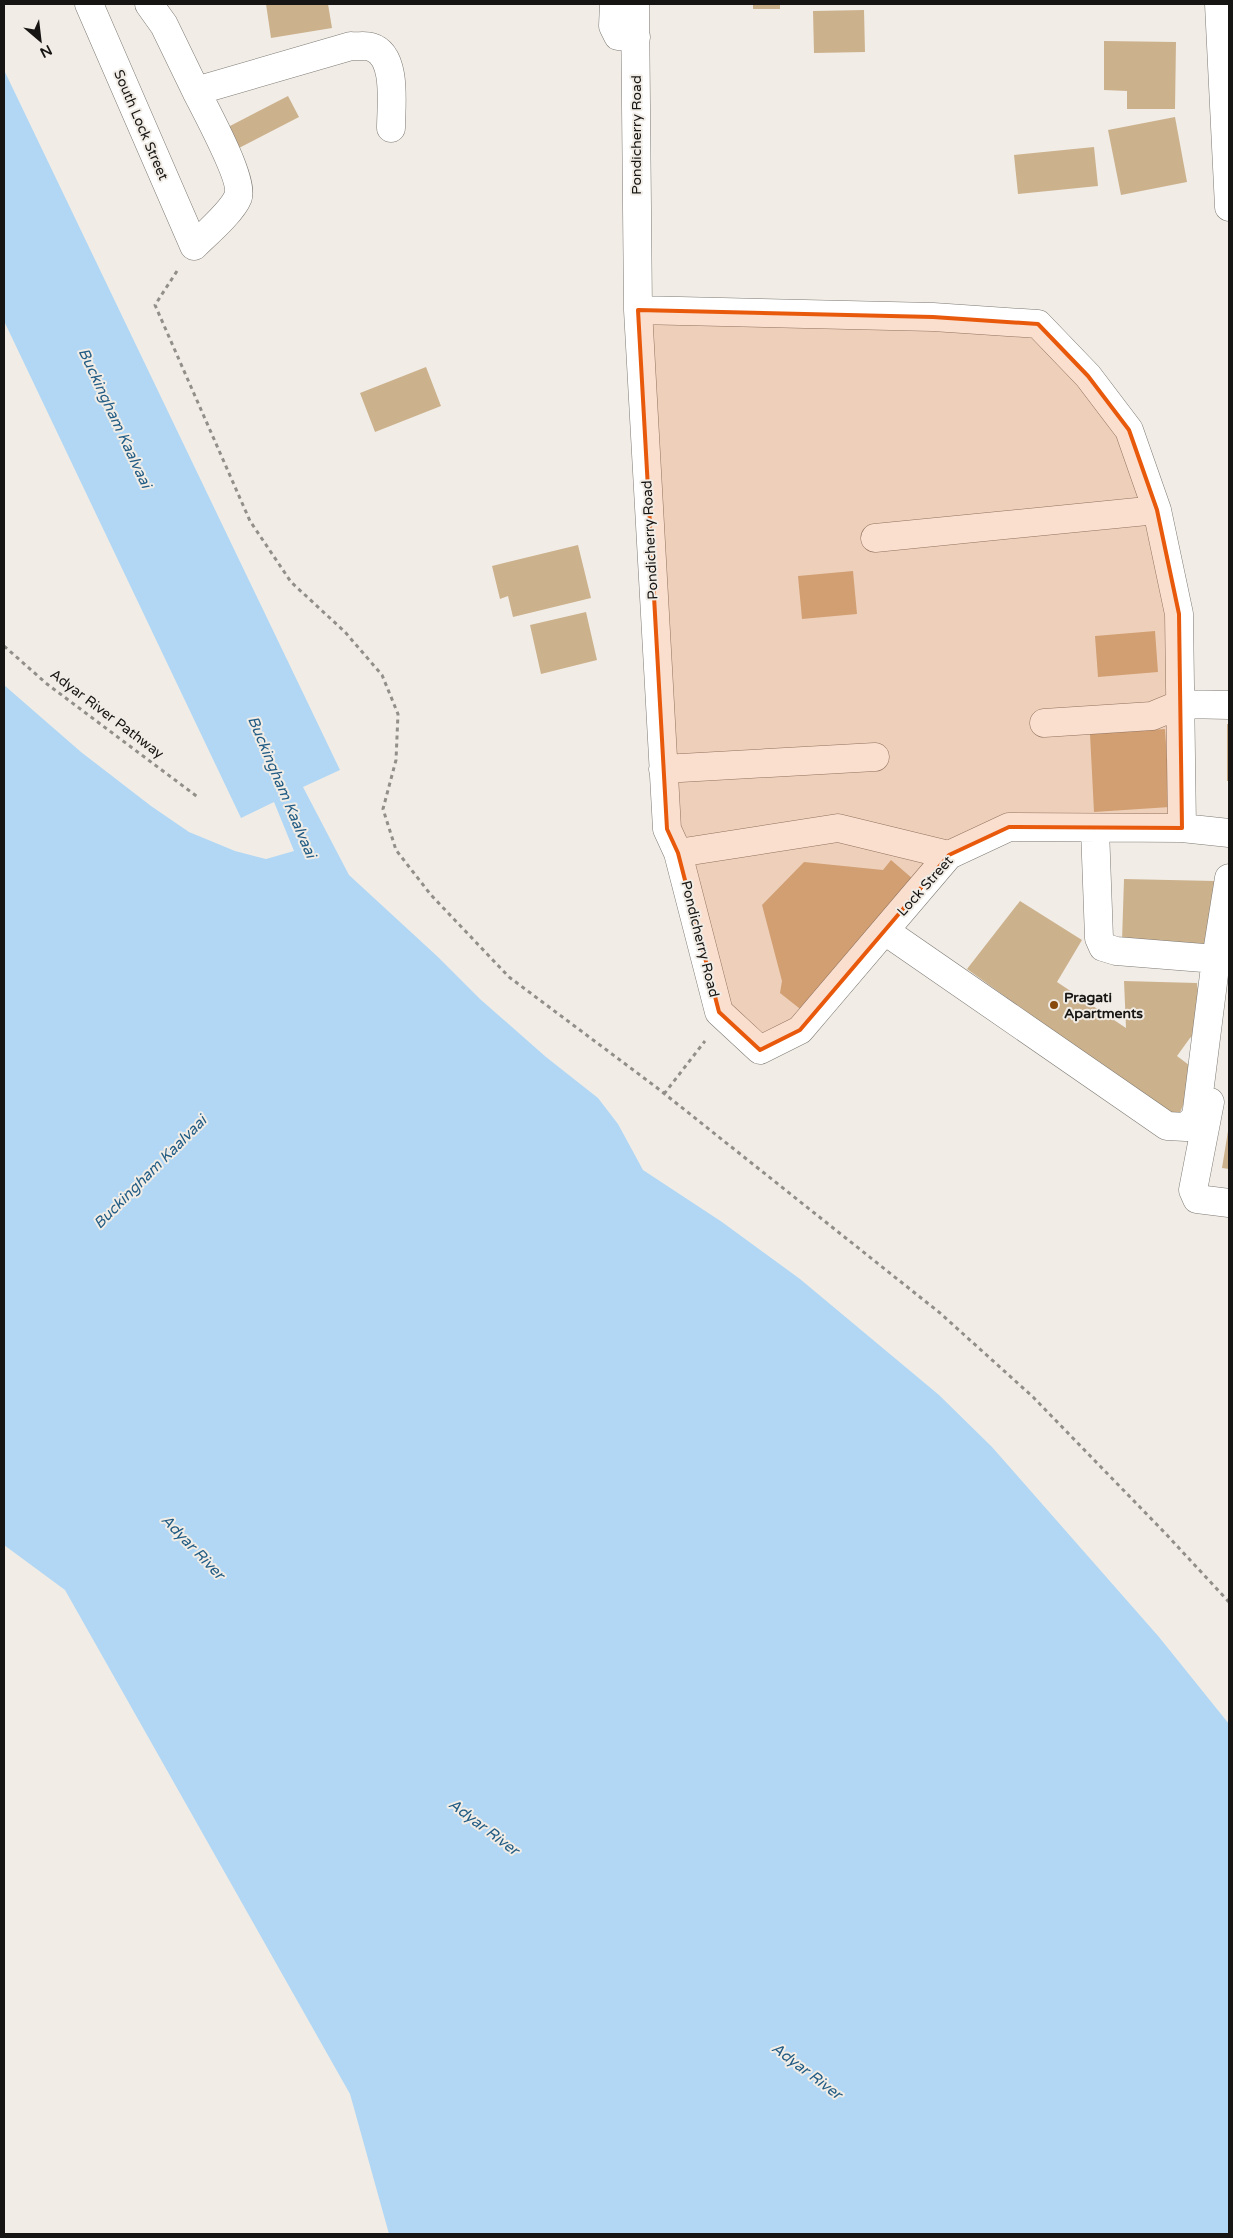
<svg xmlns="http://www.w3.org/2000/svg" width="1233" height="2238" font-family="'Varela Round',sans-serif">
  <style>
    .water { fill: #b1d7f5 }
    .building { fill: #ccb18d }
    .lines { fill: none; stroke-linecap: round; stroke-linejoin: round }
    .street-casing { stroke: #7d7973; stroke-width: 29 }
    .path { stroke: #928f8a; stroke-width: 3; stroke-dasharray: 4 4; stroke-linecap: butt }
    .street { stroke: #fff; stroke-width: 28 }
    .marked { fill: #e8590c; fill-opacity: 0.2; stroke: #e8590c; stroke-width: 4; stroke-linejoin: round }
    .poi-dot { fill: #87490c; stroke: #f1ede6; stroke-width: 2 }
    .labels { text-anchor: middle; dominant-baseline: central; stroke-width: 4; stroke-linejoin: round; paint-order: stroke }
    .street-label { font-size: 14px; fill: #171513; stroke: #f1ede6 }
    .poi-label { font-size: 14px; font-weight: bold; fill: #171513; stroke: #f1ede6; text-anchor: start }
    .water-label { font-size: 15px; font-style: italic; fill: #225c84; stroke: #f1ede6 }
  </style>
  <rect width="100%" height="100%" fill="#f1ede6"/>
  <path class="water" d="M4 70 340 770 303 787 349 875 438 957 480 999 546 1057 598 1098 618 1124 643 1170 722 1222 800 1279 939 1395 992 1447 1159 1637 1229 1724V2234H389L350 2094 65 1590 4 1545V685L81 752 151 806 189 832 235 851 266 859 294 851 274 802 241 818 4 321Z"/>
  <path class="building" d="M266 4H328L332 28 271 38Z
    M753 4H780V9H753Z
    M864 10 865 52 814 53 813 11Z
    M1104 41 1176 42 1175 109H1127V91L1104 90Z
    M288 96 299 117 239 148 228 127Z
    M1175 117 1187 182 1121 195 1108 130Z
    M1094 147 1098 186 1018 194 1014 155Z
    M426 367 441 406 375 432 360 393Z
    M578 545 591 598 513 617 508 596 500 599 492 566Z
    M853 571 857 614 802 619 798 576Z
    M586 612 597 660 541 674 530 625Z
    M1155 631 1158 672 1098 677 1095 636Z
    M1227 724H1229V781H1227Z
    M1165 729 1170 807 1094 812 1090 734Z
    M891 860 920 885 804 1012 780 993 782 981 762 905 804 862 883 870Z
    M1124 879 1215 881 1213 945 1122 941Z
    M1020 901 1082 940 1057 982 1126 1028 1124 981 1197 983 1202 1027 1190 1038 1177 1056 1197 1071 1177 1120 967 969Z
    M1228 1131H1229V1169L1222 1168Z"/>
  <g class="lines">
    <g class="street-casing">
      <path id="street" d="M89 4 194 246C206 234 232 212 238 197 244 180 206 111 196 91
        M149 4 164 25 196 91 351 46C357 47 365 45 371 47 398 55 391 106 391 128
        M614 4 613 26 618 36 636 37
        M635 4 638 310 667 829 678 853 719 1012 760 1050 800 1030 949 855 1009 827 1182 828 1229 833
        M1219 4 1229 207
        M638 310 933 317 1038 324 1088 376 1129 430 1157 510 1179 614 1182 828
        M875 538 1157 510
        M1044 723 1152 716 1181 704 1229 705
        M663 769 875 757
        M1095 829 1099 938 1103 947 1116 951 1216 959
        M678 853 838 828 949 855
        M885 931 1167 1126 1186 1127 1196 1117 1216 959 1229 878
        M1210 1102 1193 1190 1197 1199 1229 1203"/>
    </g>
    <path class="path" d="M177 271 155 305 250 521 291 582 345 632 382 675 398 714 396 760 383 809 396 850 431 895 509 977 656 1087 940 1313 1033 1397 1165 1533 1229 1602
      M4 646 47 684 199 798
      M664 1094 705 1041"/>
    <use href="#street" class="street"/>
  </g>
  <path class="marked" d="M638 310 933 317 1038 324 1088 376 1129 430 1157 510 1179 614 1182 828 1009 827 949 855 800 1030 760 1050 719 1012 678 853 667 829Z"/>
  <circle class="poi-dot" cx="1054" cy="1005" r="5"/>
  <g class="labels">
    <g class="street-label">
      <text transform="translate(141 125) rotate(67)">South Lock Street</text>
      <text transform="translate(636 135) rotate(-90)">Pondicherry Road</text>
      <text transform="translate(650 540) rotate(-93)">Pondicherry Road</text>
      <text transform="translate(107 714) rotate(37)">Adyar River Pathway</text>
      <text transform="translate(925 886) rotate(-48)">Lock Street</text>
      <text transform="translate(700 939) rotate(76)">Pondicherry Road</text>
    </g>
    <g class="poi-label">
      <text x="1064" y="997">Pragati<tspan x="1064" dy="16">Apartments</tspan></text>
    </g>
    <g class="water-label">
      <text transform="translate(115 418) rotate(65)">Buckingham Kaalvaai</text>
      <text transform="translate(282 787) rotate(67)">Buckingham Kaalvaai</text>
      <text transform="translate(150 1172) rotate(-45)">Buckingham Kaalvaai</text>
      <text transform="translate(193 1547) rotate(46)">Adyar River</text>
      <text transform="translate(484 1827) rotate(37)">Adyar River</text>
      <text transform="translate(807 2071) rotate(37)">Adyar River</text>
    </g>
  </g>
  <rect width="1233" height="2238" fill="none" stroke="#171513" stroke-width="10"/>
  <g transform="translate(40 40) rotate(152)" stroke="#f1ede6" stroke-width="4" paint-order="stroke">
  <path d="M0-4L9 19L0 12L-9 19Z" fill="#171513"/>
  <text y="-8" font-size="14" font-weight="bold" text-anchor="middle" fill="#171513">N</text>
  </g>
</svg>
